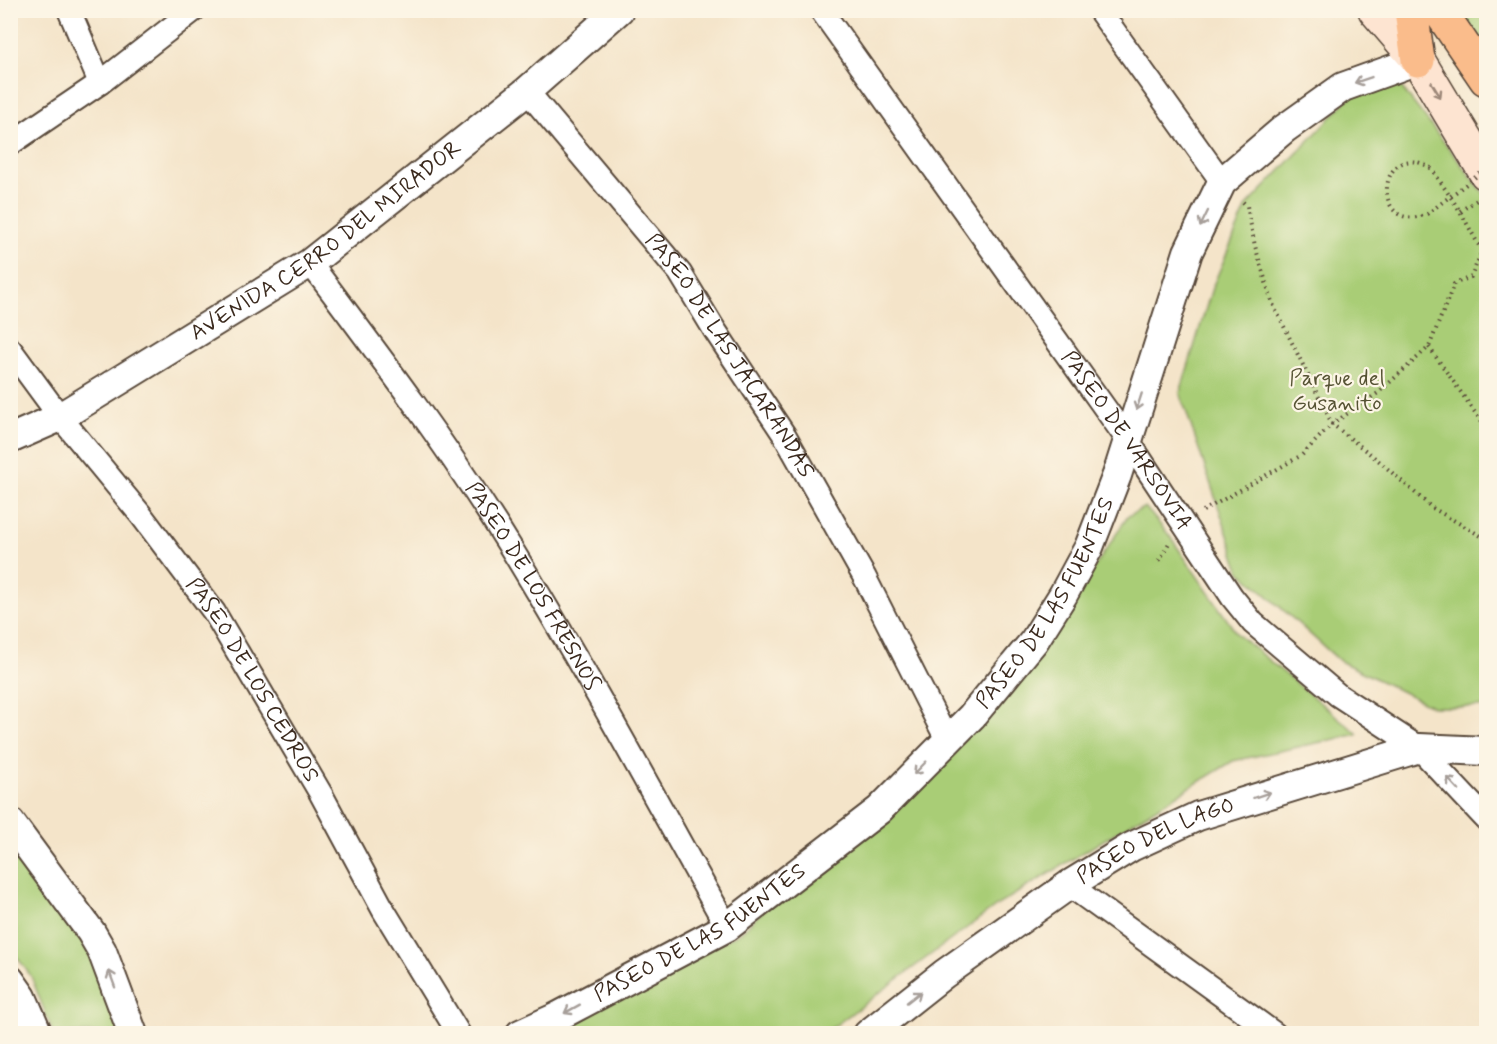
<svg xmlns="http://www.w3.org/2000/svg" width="1497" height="1044" font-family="Mynerve,sans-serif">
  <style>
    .green { fill: #a9cd76; stroke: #727c4a; stroke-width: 1.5 }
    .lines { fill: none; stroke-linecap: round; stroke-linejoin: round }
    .minor-casing { stroke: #574638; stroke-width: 26 }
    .tertiary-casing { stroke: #574638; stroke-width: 32 }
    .secondary-casing { stroke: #574638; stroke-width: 36 }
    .trunk-casing { stroke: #574638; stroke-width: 36 }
    .path { stroke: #574638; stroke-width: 4; stroke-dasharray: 1.5 4.5; stroke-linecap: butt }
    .minor { stroke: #fff; stroke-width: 22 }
    .tertiary { stroke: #fff; stroke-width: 28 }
    .secondary { stroke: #fde4d1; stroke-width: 33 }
    .trunk { stroke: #fabc8b; stroke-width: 33 }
    .path-bridge { stroke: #574638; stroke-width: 4; stroke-dasharray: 1.5 4.5; stroke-linecap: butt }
    .oneway { stroke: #a79f9a }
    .oneway2 { stroke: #9c8778 }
    .labels { text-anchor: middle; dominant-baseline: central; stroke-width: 4.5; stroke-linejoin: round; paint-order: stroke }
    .street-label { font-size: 22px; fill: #3b2a1e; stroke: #fcf5e5 }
    .park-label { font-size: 22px; fill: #565334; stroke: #fcf5e5 }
  </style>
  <rect width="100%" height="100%" fill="#fcf5e5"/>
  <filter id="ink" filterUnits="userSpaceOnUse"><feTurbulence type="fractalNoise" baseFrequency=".0167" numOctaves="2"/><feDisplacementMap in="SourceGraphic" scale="12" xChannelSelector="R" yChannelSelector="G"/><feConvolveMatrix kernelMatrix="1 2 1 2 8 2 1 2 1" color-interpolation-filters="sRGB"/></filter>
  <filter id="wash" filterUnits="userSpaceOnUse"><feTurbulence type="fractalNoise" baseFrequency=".008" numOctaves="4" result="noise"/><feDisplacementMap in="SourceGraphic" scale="24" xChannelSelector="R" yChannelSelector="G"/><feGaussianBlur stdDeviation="1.35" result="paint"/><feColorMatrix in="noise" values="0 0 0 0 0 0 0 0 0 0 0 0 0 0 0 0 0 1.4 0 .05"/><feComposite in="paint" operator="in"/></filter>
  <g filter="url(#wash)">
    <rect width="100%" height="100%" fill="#f4e4c9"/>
    <path class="green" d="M1454 11H1486V54Z
      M1391 74 1486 196V707H1433L1340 661 1240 571 1180 393 1212 288 1247 206 1352 95Z
      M1145 507 1169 535 1237 634 1358 734 1233 761 999 904 825 1033 539 1034 740 933 1047 640 1128 516Z
      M10 829 102 951 128 1033H53L31 976 11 949Z"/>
  </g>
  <g filter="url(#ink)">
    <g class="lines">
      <g class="minor-casing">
        <g id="minor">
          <path d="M69 10 100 83"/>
          <path id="s1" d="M821 10 1127 439 1232 597 1253 623 1338 695 1419 748 1486 819"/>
          <path d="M1099 10 1222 182"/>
          <path id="s2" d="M527 91 680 273 714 329 785 436 865 578 947 740"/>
          <path d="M10 144 100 83 194 10"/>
          <path id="s3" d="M310 263C380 356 450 449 511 548 587 672 656 800 727 927"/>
          <path id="s4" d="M10 349 60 417 141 515 214 612 321 794 384 911 459 1034"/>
          <path d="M1069 885 1275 1034"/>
        </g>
      </g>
      <g class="tertiary-casing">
        <g id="tertiary">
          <path id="s5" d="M10 439 60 417 310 263 527 91 619 10"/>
          <path d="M10 822 91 932 102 951 133 1034"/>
          <path d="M10 980 22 997 38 1034"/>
          <path id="s6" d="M520 1034 555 1018 727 927 879 810 972 716 1034 641 1063 595 1089 547 1117 475 1188 252 1222 182 1284 129 1343 87 1418 60"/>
          <path id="s7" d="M868 1034 944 974 1069 885 1131 847 1198 816 1419 748 1486 751"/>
        </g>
      </g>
      <g class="secondary-casing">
        <path id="secondary" d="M1375 10 1418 60 1486 173"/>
      </g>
      <g class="trunk-casing">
        <path id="trunk" d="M1411 10 1418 60
          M1439 10 1486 79"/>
      </g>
      <path class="path" d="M1243 202 1247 206 1255 246 1272 302 1332 424 1379 461 1431 507 1486 539
        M1460 211 1477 200
        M1429 347 1486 428
        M1203 511 1302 455 1332 424 1378 393 1429 347 1454 284 1471 277 1482 251 1460 211 1431 168
        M1159 561 1169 543"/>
      <use href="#minor" class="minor"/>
      <use href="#tertiary" class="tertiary"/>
      <use href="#secondary" class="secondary"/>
      <use href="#trunk" class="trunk"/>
      <path class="path-bridge" d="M1431 168C1377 135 1369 237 1427 214L1486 169"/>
    </g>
    <defs><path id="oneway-shaft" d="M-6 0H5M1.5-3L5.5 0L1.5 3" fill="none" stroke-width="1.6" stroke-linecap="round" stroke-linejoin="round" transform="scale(1.5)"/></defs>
    <g class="oneway">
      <use href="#oneway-shaft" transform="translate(1363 80) rotate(161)"/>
      <use href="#oneway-shaft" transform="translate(1204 219) rotate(116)"/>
      <use href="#oneway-shaft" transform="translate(1139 402) rotate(108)"/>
      <use href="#oneway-shaft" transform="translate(920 768) rotate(134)"/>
      <use href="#oneway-shaft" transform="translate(1453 784) rotate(-133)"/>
      <use href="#oneway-shaft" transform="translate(1262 795) rotate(-18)"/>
      <use href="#oneway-shaft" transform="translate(112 979) rotate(-110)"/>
      <use href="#oneway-shaft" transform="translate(914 997) rotate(-38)"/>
      <use href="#oneway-shaft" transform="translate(572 1009) rotate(151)"/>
    </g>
    <use class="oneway2" href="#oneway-shaft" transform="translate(1436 90) rotate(59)"/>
  </g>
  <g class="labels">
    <g class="street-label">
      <text stroke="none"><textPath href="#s5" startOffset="374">AVENIDA CERRO DEL MIRADOR</textPath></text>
      <text stroke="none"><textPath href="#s2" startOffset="334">PASEO DE LAS JACARANDAS</textPath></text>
      <text stroke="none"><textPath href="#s1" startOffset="528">PASEO DE VARSOVIA</textPath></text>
      <text stroke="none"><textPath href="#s3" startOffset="393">PASEO DE LOS FRESNOS</textPath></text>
      <text stroke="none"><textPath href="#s6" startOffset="693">PASEO DE LAS FUENTES</textPath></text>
      <text stroke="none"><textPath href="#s4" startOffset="411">PASEO DE LOS CEDROS</textPath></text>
      <text stroke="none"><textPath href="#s7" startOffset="348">PASEO DEL LAGO</textPath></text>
      <text stroke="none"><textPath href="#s6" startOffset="207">PASEO DE LAS FUENTES</textPath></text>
    </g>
    <g class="park-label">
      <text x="1337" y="379">Parque del<tspan x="1337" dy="25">Gusanito</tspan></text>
    </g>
  </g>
  <rect width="1497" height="1044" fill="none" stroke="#fcf5e5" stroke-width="36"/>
</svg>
